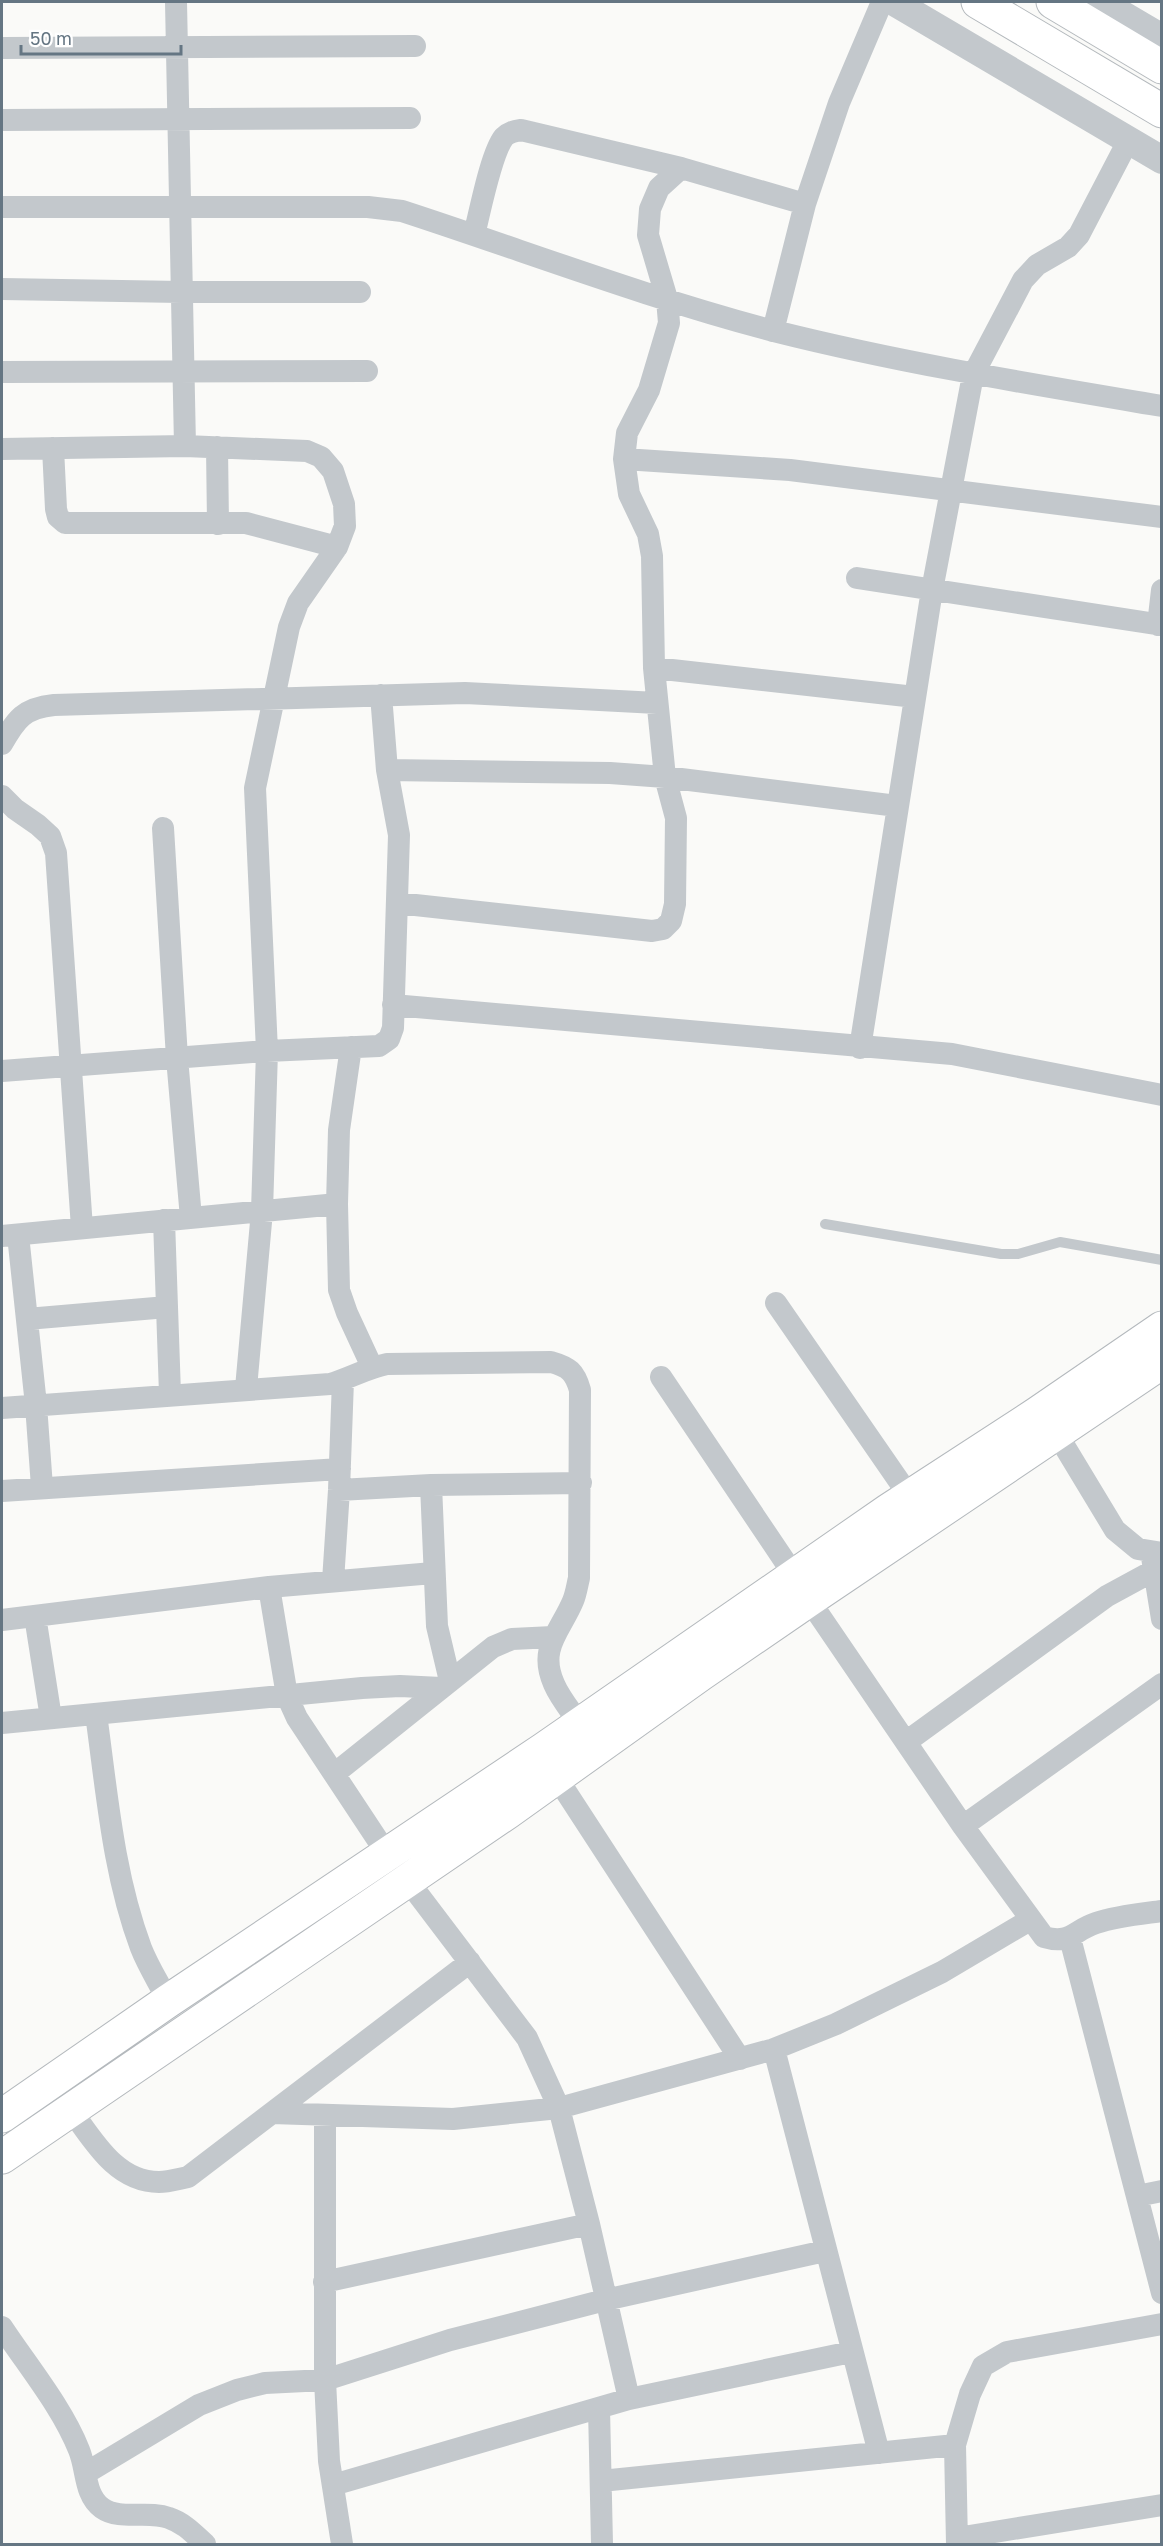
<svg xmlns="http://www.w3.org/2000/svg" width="1163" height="2546" font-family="'Golos Text',sans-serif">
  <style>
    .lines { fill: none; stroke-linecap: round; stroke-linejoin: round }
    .trunk-casing { stroke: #b4b9bd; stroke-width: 35 }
    .service { stroke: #c3c8cc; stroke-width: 10 }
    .minor { stroke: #c3c8cc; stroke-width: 22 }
    .tertiary { stroke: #c3c8cc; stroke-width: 28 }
    .trunk { stroke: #fff; stroke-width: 33 }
  </style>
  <rect width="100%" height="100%" fill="#fafaf8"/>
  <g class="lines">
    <g class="trunk-casing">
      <path id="trunk" d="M978 2 1162 111
        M1053 2 1162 67
        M2 2116 168 2001 544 1749 889 1510 1035 1415 1162 1328
        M2 2157 508 1812 701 1674 809 1600 1162 1362"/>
    </g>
    <path class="service" d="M825 1224 1001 1254H1018L1060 1242 1162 1260"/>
    <path class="minor" d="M176 2 185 446
      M2 48 415 46
      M2 120 410 118
      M2 207H368L402 211C525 251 648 298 774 331 901 363 1031 384 1162 406
      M474 235C480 212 491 153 504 137 509 132 514 131 521 130L681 168 805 204
      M2 289 181 292H360
      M773 331 805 204 839 103 882 2
      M2 372 367 371
      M217 447 218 524
      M53 448 56 509 58 517 65 523H246L337 547
      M2 449 185 446 307 451 321 457 333 471 344 504 345 526 337 547 298 603 289 627 255 788 267 1051 262 1211 246 1388
      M624 459 790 470 1162 517
      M857 578 1162 625
      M1158 625 1162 590
      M654 668 915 697
      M2 744C16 719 24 708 54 705L465 693 657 703
      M387 770 610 773 665 777 897 806
      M2 796 15 809 38 825 50 836 56 853 82 1228
      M163 828 177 1058 191 1218
      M397 903 652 931 663 929 671 921 675 904 676 818 665 777 654 668 652 556 648 534 629 494 624 459 627 433 649 390 669 323 667 299 648 235 650 209 659 188 681 168
      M393 1005 952 1054 1162 1095
      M351 1047 339 1130 337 1204 339 1290 347 1313 372 1367
      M860 1048 932 590 973 375 1023 280 1037 265 1068 247 1079 235 1128 141
      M2 1071 267 1051 379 1046 389 1039 393 1028 399 835 387 770 381 695
      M164 1220 170 1394
      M18 1235 36 1405 42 1487
      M2 1236 337 1204
      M776 1303 910 1497
      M27 1319 167 1307
      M661 1377 794 1575
      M2 1408 330 1384C350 1378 367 1368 387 1364L551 1362C569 1367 575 1372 580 1390L579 1578C577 1586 576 1594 573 1601 560 1632 538 1648 554 1684 560 1698 571 1711 579 1723
      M1057 1434 1115 1530 1138 1549 1162 1553
      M431 1485 437 1626 450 1681
      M339 1490 431 1485 581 1483
      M2 1491 340 1469
      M1152 1557 1162 1619
      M333 1581 339 1490 343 1380
      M269 1587 287 1696 297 1718 387 1854
      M809 1600 963 1826 1044 1937C1070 1945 1074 1930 1096 1923 1117 1916 1140 1914 1162 1911
      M35 1616 51 1718
      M2 1620 269 1587 433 1573
      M96 1714C107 1793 113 1873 141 1948 148 1966 159 1983 168 2001
      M2 1723 362 1688 400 1686 441 1688
      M906 1742 1107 1596 1153 1571
      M334 1774 493 1647 512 1639 553 1637
      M557 1778 740 2059
      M963 1826 1162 1684
      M408 1881 527 2038 559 2108 589 2224 629 2399
      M1070 1938 1162 2293
      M774 2049 879 2453
      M71 2110C93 2140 116 2182 159 2182 168 2182 178 2179 188 2177L470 1962
      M272 2113 453 2119 559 2108 774 2049 836 2024 942 1972 1030 1920
      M325 2115V2380L329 2461 342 2544
      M1137 2196 1162 2191
      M324 2282 589 2224
      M2 2327C27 2365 62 2407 79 2450 87 2469 84 2495 102 2508 120 2521 148 2510 169 2518 184 2523 194 2534 205 2544
      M599 2408 602 2544
      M86 2473 199 2405 237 2390 265 2383 325 2380 450 2340 605 2300 825 2251
      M601 2481 955 2445
      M333 2485 629 2399 851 2352
      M957 2538 1162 2505
      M957 2544 955 2445 970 2394 983 2366 1007 2352 1162 2324"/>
    <path class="tertiary" d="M894 2 1162 160
      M1101 2 1162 38"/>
    <use href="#trunk" class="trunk"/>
  </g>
  <rect width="1163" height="2546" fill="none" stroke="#657683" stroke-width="6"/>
  <path d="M21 45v9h160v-9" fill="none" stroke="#657683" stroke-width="3"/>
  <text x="30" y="45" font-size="18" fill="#657683" stroke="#ffffff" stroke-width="4.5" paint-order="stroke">50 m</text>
</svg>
